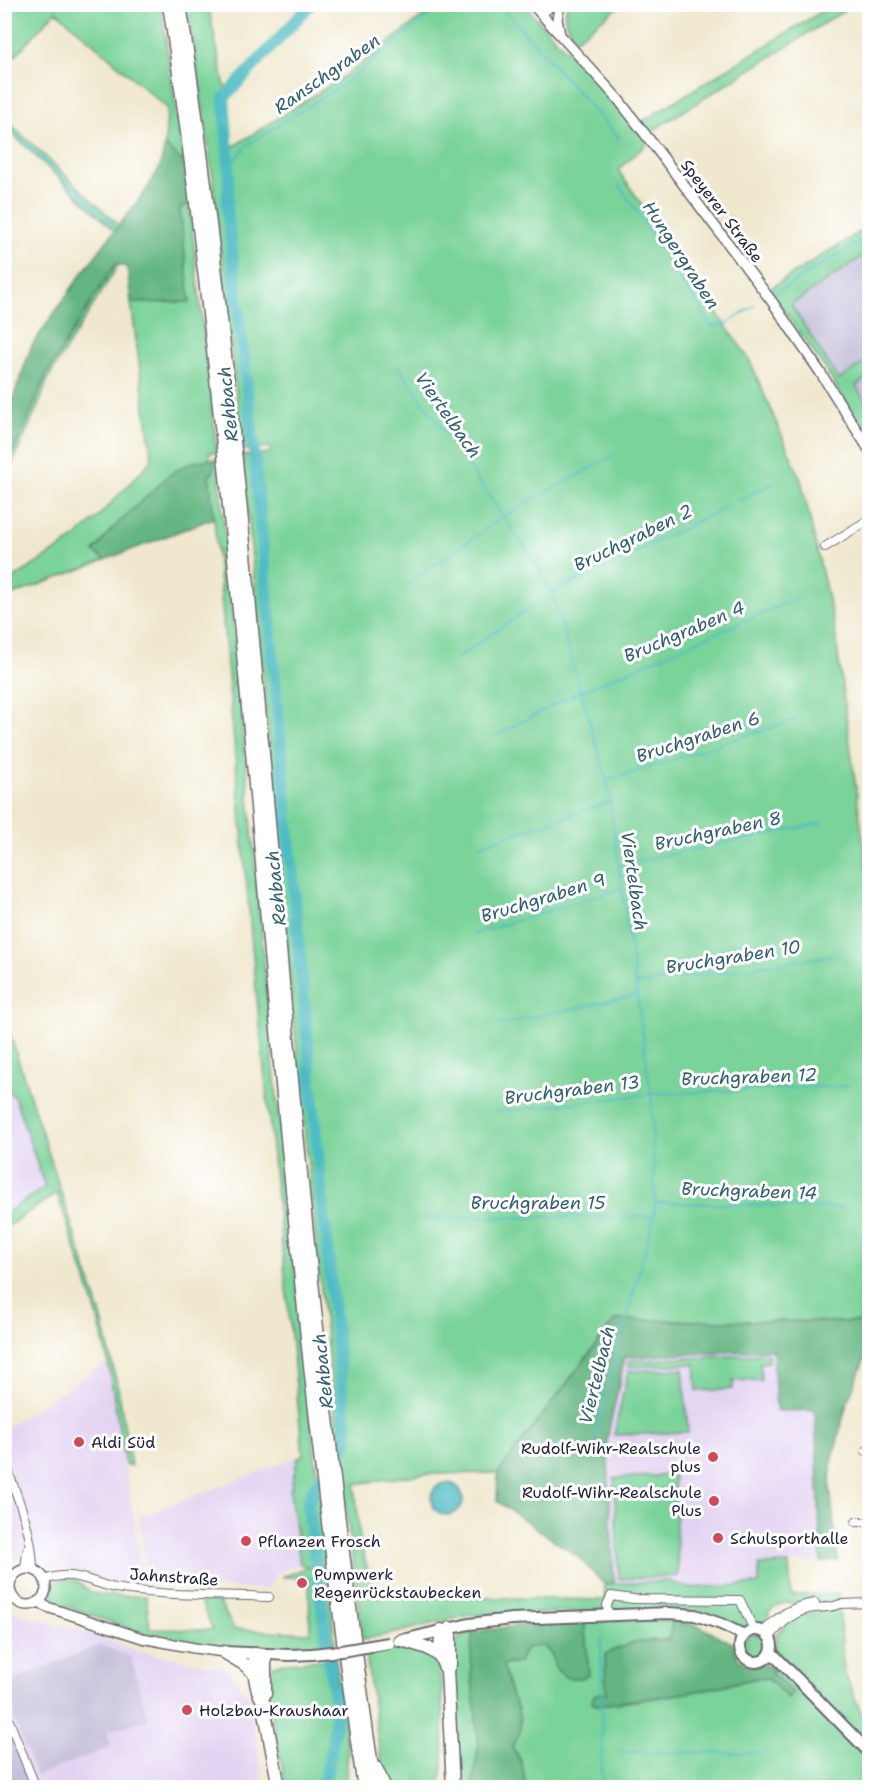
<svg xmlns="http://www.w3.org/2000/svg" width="874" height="1792" font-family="'Shantell Sans',sans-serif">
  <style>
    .built { fill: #e3d3f2 }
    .industrial { fill: #c6c0da }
    .green { fill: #7ad399; stroke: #4e7a6a; stroke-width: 1.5 }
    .forest { fill: #63b581; stroke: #426c5e; stroke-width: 1.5 }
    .water { fill: #4dbbc3; stroke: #386e7f; stroke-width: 1.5 }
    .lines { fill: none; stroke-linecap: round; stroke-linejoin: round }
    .stream { stroke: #4dbbc3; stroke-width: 2 }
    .river { stroke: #4dbbc3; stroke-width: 12 }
    .minor-casing { stroke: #6a676e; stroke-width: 10 }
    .tertiary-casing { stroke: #6a676e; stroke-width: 12 }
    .secondary-casing { stroke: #6a676e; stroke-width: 14 }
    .trunk-casing { stroke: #6a676e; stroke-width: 15 }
    .minor { stroke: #fff; stroke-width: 8 }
    .tertiary { stroke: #fff; stroke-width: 9 }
    .secondary { stroke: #fff; stroke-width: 10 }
    .trunk { stroke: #fff; stroke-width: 12 }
    .secondary-bridge-casing { stroke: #6a676e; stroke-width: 14; stroke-linecap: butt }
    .secondary-bridge { stroke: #fff; stroke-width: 10 }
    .poi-dot { fill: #d1495b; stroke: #fff; stroke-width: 2 }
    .labels { text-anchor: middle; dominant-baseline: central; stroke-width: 6; stroke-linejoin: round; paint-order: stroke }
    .street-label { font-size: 16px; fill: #22223b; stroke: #fff }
    .poi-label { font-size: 16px; fill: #22223b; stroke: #fff; text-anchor: start }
    .water-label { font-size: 18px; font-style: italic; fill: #335f71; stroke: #fff }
  </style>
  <rect width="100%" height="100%" fill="#fff"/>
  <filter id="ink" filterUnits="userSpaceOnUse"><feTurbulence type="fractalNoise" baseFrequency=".0167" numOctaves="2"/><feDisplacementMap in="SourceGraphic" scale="12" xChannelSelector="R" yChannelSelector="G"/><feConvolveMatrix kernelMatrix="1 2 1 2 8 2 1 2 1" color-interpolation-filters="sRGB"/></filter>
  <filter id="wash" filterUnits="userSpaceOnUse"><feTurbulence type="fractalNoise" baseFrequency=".008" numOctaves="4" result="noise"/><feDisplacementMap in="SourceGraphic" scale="24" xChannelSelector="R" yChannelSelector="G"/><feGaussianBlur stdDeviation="1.35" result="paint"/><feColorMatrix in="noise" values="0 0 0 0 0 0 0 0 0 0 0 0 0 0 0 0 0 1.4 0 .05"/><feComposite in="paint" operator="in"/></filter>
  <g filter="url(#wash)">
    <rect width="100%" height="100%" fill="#f0e8ce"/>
    <path class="built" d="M4 1032 57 1193 5 1228H4Z
      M773 1350 815 1410 821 1562 759 1565V1584L687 1588 669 1581 614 1583 607 1439 625 1357Z
      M108 1362 145 1587 106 1582 84 1570 51 1568 41 1560 31 1557 21 1558 13 1561 5 1570V1428Z
      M298 1457 290 1492 300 1564 275 1574 268 1589 149 1585 139 1517Z
      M5 1609 77 1630 138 1651 228 1669 248 1697 265 1787 5 1788Z"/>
    <path class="industrial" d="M869 239V428L791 304Z
      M99 1645 131 1657 148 1720 107 1731 111 1747 36 1776 5 1695V1683Z
      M5 1717 32 1787H5Z"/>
    <path class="green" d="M439 4 524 5 559 43 603 87 648 143 618 170 749 359 801 480 834 625 869 885V1322L615 1320 498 1473 424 1474 355 1484 360 1540 374 1595 605 1600 604 1584 669 1581 687 1588 759 1584V1565L789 1564 791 1595 838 1594 839 1600 796 1604C784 1600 777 1606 768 1613L771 1621 766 1625 742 1630 710 1618 605 1611 469 1615 391 1634 363 1639C310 1246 279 851 243 456L270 453V447L242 450 213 179 188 5H208L227 97 231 148 346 75Z
      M4 5H161L184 163 165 145 167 108 56 11 5 67Z
      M568 5V4L621 5 576 39C568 28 560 17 568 5Z
      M832 5H853L649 133 641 122Z
      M4 118 119 225 115 231 5 127Z
      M189 203 217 452 209 453 210 459 197 461 182 467 167 477 94 551 105 560 5 598V582L14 578 71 541 97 518 152 460 131 303 190 302 180 209Z
      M869 226V252L791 305 839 380 869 359V376L856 386 869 409V439L824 367 769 289Z
      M115 264H119L48 378 41 399 5 480V470L37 398 45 376Z
      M214 459H218L275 1080 335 1644 305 1647V1649H259L206 1646 154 1638 58 1603C51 1597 51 1592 53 1584 77 1569 78 1588 96 1594 105 1597 135 1595 146 1596L150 1629 213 1630 199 1598H217L234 1629 310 1633 309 1578 282 1577 308 1567 300 1564 290 1492 298 1457 303 1455 256 990 214 518 209 475 213 473Z
      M5 1019 101 1315 119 1393 131 1466 125 1464 108 1362 97 1315 57 1193 5 1228V1214L45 1187 15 1098 5 1086Z
      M768 1354V1362L760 1363 761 1380 733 1381V1389L697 1391 695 1364 628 1367V1361Z
      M683 1369 688 1432 614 1435 628 1371Z
      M674 1475 678 1576 619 1579 614 1478Z
      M839 1608 844 1671 869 1732V1750L774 1649 776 1634 797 1615Z
      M640 1619 672 1621 670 1639 634 1642 605 1654 606 1693 592 1701 596 1705C651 1701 704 1690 758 1678L768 1679 774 1669 805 1696 869 1760V1787H526L522 1763 512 1746 520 1722 518 1709 512 1697 502 1665 518 1663 526 1648 543 1645 552 1655 555 1668 567 1678H581L589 1675 584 1620Z
      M472 1632 471 1670 479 1745 472 1787H458C460 1756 457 1725 455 1693 454 1678 450 1656 457 1642 459 1636 466 1634 472 1632Z
      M744 1646a12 12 0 1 1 24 0a12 12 0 1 1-24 0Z
      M403 1649C416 1651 429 1651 436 1663 445 1676 444 1755 442 1774 441 1779 439 1783 438 1787L390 1788 381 1761 366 1654Z
      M336 1659 348 1752 345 1787H286L266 1685 268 1673 274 1665 284 1663Z"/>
    <path class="forest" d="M165 145 184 163 189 203 180 209 190 302 131 303 127 267 115 264 45 376 37 398 5 470V421L32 345 83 272 147 189 160 167Z
      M214 459 213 473 209 475 214 518 105 560 94 552 109 532 167 477 182 467 197 461Z
      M615 1320 869 1322V1348L847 1403 831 1465 830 1488 838 1561 821 1562 815 1410 776 1411 773 1350 625 1357 607 1439 614 1583 604 1584 578 1557 497 1501 498 1473Z
      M584 1620 589 1675 581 1678H567L555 1668 552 1655 543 1645 526 1648 518 1663 503 1665 512 1697 518 1709 520 1722V1733L512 1747 522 1763 526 1787H472L479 1745 471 1670 472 1632 535 1623Z
      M672 1621 699 1626 734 1644 739 1660 751 1667 763 1664 774 1669 771 1673 793 1693 788 1698 768 1679 758 1678 687 1693 596 1705 592 1701 595 1694 606 1693 605 1654 634 1642 670 1639Z"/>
    <path class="water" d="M431 1499a16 16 0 1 1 32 0a16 16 0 1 1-32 0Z"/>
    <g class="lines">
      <path class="stream" d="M499 4 620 139
        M4 123 114 225
        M229 167 248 144 345 83 443 4
        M620 186 712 327 727 324 755 305
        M774 294 870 235
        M398 366 534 560 552 593 607 781 651 1094 655 1202 654 1216 593 1445
        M738 501 772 484
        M406 586 504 516 612 456
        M552 593 726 507
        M457 658 534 605
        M497 735 579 692 800 597
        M607 781 797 719
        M480 845 610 802
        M620 865 822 823
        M473 934 622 888
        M636 985 834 955
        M497 1025 637 995
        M495 1112 651 1094 848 1086
        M656 1202 842 1208
        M423 1218 654 1216
        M601 1638 602 1788
        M619 1752 759 1753"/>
      <path class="river" d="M311 4 224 98 229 167 227 208 255 461 321 1189 347 1438C341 1465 311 1478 308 1506L336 1711C334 1738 331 1762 322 1788"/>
    </g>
  </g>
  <g filter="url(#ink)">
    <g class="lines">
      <g class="minor-casing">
        <path id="minor" d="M825 547 870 519
          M866 1451H870
          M4 1460C17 1496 33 1532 33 1570
          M856 1522H870
          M25 1569 27 1552 30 1545
          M44 1580C72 1570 85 1580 111 1587 123 1590 136 1591 148 1592 188 1596 229 1595 269 1597
          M608 1614 607 1605 611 1596 633 1599 740 1600 754 1630
          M764 1631C779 1615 793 1606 815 1603
          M770 1637C782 1622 795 1610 815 1608 823 1607 832 1608 840 1604L870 1603
          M4 1708 36 1788"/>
      </g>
      <g class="tertiary-casing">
        <path id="tertiary" d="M532 4 618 99 652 143 773 303 820 372 870 451
          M541 14 553 4
          M560 35 557 19 560 4
          M10 1587a18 18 0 1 1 36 0a18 18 0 1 1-36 0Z
          M38 1601 47 1607 142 1638 194 1648 224 1652"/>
      </g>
      <g class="secondary-casing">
        <path id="secondary" d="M740 1646a16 16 0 1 1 32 0a16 16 0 1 1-32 0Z
          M399 1641 469 1624 512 1619 669 1613 695 1615 721 1624 744 1635
          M225 1652 289 1655 312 1654
          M771 1652 870 1753"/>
      </g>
      <g class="trunk-casing">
        <path id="trunk" d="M169 4C210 278 234 553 259 829 287 1149 316 1470 364 1788
          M180 4C231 340 256 679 286 1017 310 1275 337 1532 375 1788
          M441 1630C441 1644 438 1659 447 1670L453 1788
          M402 1640 428 1648 441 1657
          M224 1652 244 1664 254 1673
          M255 1654C254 1671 254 1686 263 1701L279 1788
          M265 1655V1694
          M447 1670 450 1664V1628
          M376 1768 385 1788"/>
      </g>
      <use href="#minor" class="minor"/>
      <use href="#tertiary" class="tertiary"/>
      <use href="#secondary" class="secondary"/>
      <use href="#trunk" class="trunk"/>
      <g class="secondary-bridge-casing">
        <path id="secondary-bridge" d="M312 1654 341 1651 389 1643"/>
      </g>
      <use href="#secondary-bridge" class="secondary-bridge"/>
    </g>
  </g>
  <g class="poi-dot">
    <circle cx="79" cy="1442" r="6"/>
    <circle cx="713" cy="1457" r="6"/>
    <circle cx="714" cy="1501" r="6"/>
    <circle cx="718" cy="1538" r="6"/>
    <circle cx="246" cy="1541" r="6"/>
    <circle cx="302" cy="1583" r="6"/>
    <circle cx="187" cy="1710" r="6"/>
  </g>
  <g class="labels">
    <g class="street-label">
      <text transform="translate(722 211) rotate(53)">Speyerer Straße</text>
      <text transform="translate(174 1577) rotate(4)">Jahnstraße</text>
    </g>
    <g class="poi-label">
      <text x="91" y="1442">Aldi Süd</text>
      <text x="701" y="1448" text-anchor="end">Rudolf-Wihr-Realschule<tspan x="701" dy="18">plus</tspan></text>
      <text x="702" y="1492" text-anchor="end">Rudolf-Wihr-Realschule<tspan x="702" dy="18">Plus</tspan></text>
      <text x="730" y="1538">Schulsporthalle</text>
      <text x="258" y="1541">Pflanzen Frosch</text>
      <text x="314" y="1574">Pumpwerk<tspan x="314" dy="18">Regenrückstaubecken</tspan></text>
      <text x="199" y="1710">Holzbau-Kraushaar</text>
    </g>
    <g class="water-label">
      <text transform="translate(327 74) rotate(-35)">Ranschgraben</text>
      <text transform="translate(681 255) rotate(57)">Hungergraben</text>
      <text transform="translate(228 404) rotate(-96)">Rehbach</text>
      <text transform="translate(448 415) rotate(55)">Viertelbach</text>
      <text transform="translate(633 538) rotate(-26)">Bruchgraben 2</text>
      <text transform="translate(684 632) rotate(-23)">Bruchgraben 4</text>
      <text transform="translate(698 737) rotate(-18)">Bruchgraben 6</text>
      <text transform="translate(718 831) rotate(-12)">Bruchgraben 8</text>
      <text transform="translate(634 881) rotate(82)">Viertelbach</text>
      <text transform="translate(276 888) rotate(-96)">Rehbach</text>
      <text transform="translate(543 898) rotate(-17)">Bruchgraben 9</text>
      <text transform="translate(733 957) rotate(-9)">Bruchgraben 10</text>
      <text transform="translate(749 1077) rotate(-2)">Bruchgraben 12</text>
      <text transform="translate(572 1090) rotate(-7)">Bruchgraben 13</text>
      <text transform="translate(749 1191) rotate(2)">Bruchgraben 14</text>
      <text x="538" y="1203">Bruchgraben 15</text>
      <text transform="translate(323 1371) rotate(-96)">Rehbach</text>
      <text transform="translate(597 1375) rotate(-76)">Viertelbach</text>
    </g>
  </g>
  <rect width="874" height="1792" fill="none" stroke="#fff" stroke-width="24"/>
</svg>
